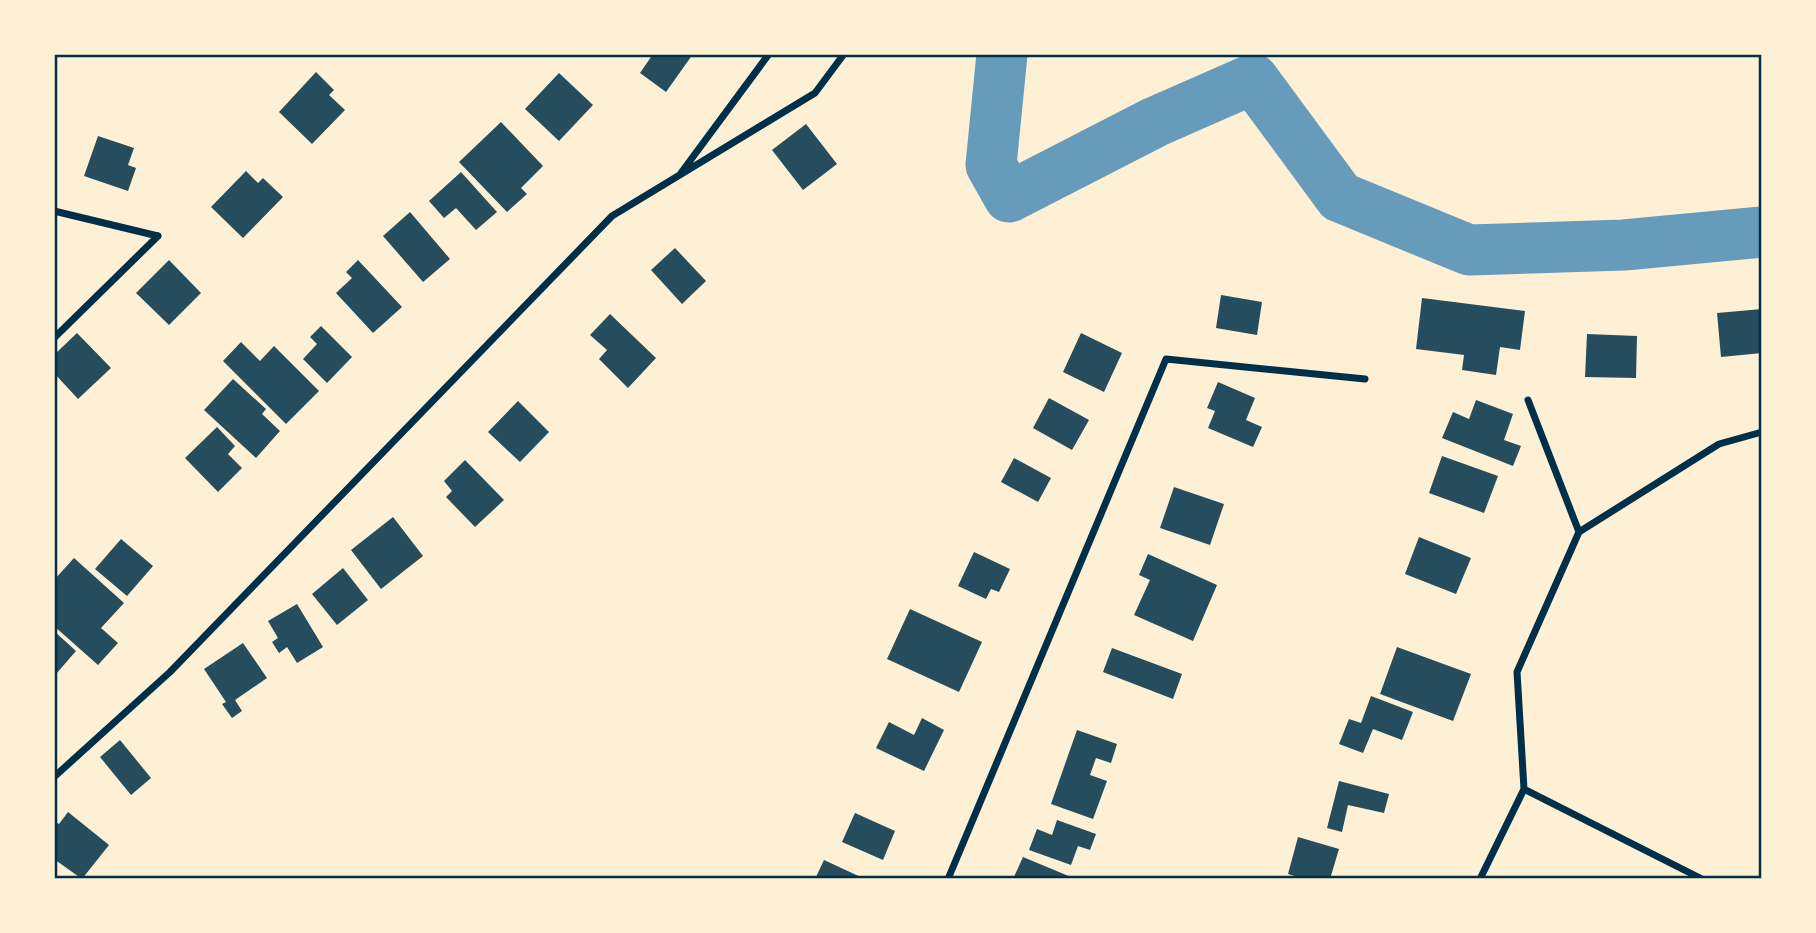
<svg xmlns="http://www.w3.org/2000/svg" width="1816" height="933" font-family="Raleway,sans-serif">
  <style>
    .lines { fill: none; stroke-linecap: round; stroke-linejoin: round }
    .river { stroke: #669bbc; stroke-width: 51 }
    .building { fill: #264d5e }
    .minor { stroke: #003049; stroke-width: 7 }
    .neatline { fill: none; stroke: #003049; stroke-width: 2.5 }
  </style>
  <rect width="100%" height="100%" fill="#fdf0d5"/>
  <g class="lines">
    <path class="river" d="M1002 54 991 165 1009 197 1155 122 1253 79 1340 197 1469 250 1624 245 1762 232"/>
  </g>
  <path class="building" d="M653 54H693L666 92 640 73Z
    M316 72 334 90 329 95 345 110 312 144 279 112Z
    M559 73 593 105 559 141 525 109Z
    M501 122 543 166 521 188 527 194 507 212 459 162Z
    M806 124 837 164 803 190 772 150Z
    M98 136 134 148 128 165 136 168 128 191 84 176Z
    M246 171 258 183 263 178 283 197 243 238 211 207Z
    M461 172 497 212 476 230 456 208 444 218 429 201Z
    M410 212 450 259 423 282 383 236Z
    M675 248 706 281 682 304 651 270Z
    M169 260 201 293 169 325 136 293Z
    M358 260 402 307 373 333 336 293 352 278 346 272Z
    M1221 295 1262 302 1257 335 1216 328Z
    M1422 298 1525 311 1520 350 1500 347 1496 375 1462 370 1464 355 1416 349Z
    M1762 309V353L1721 357 1717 313Z
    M610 314 656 358 628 388 599 359 607 350 590 335Z
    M321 326 352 357 327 383 303 359 317 344 310 337Z
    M77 333 111 368 78 399 54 373V355Z
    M1081 333 1122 353 1104 392 1063 372Z
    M1587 334 1637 336 1636 378 1585 377Z
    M241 342 260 361 274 346 319 391 286 424 223 361Z
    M233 379 266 409 262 414 280 431 256 458 204 410Z
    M1218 382 1255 398 1246 420 1262 427 1253 447 1208 428 1215 411 1207 408Z
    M1049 398 1089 420 1072 450 1033 428Z
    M1476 400 1513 414 1504 440 1521 446 1513 466 1442 438 1453 412 1469 419Z
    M518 401 549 432 520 462 488 432Z
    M217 427 235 446 228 454 242 468 218 492 185 458Z
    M1442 456 1498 476 1484 513 1429 493Z
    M1014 458 1051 478 1038 502 1001 482Z
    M465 460 504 500 475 527 446 497 452 491 444 481Z
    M1174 487 1224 504 1210 545 1160 528Z
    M393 517 423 556 381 589 351 550Z
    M1419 537 1471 558 1456 594 1405 574Z
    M121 539 153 566 127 596 95 569Z
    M974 552 1010 569 999 592 991 589 986 599 958 586Z
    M1148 554 1217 585 1193 641 1134 615 1150 580 1139 575Z
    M74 558 124 603 101 628 118 643 98 665 54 626V580Z
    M343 568 368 600 337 625 312 594Z
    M297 604 323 647 297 663 287 647 279 653 272 642 278 638 268 621Z
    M910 609 982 642 959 692 887 659Z
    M54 631 76 651 56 674 54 673Z
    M243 643 267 678 235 700 242 711 232 718 222 704 226 702 204 669Z
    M1397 647 1471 674 1453 721 1380 694Z
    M1112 648 1182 674 1173 699 1103 672Z
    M1371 696 1413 712 1402 740 1373 729 1363 753 1339 744 1349 719 1361 723Z
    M922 718 944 730 924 771 876 748 889 722 914 735Z
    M1077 730 1117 744 1111 763 1096 758 1090 775 1107 781 1093 819 1051 804Z
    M120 740 151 778 131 795 100 757Z
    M1339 781 1389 794 1384 813 1348 805 1342 832 1327 828Z
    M68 812 109 845 82 879 54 859V821L59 824Z
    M855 813 895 831 883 860 842 842Z
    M1057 820 1096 834 1090 850 1078 846 1071 865 1029 850 1037 829 1052 835Z
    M1298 837 1339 849 1330 879H1304L1288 874Z
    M1023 857 1071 877V879H1013Z
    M824 860 865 879H815Z"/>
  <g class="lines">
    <path class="minor" d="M681 173 769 54
      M54 211 158 236
      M54 338 158 236
      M1528 400 1579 532
      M54 777 170 672 612 216 815 93 844 54
      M1524 789 1702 879
      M948 879 1166 359 1365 379
      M1480 879 1524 789 1517 672 1579 532 1719 444 1762 432"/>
  </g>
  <rect width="1816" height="933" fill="none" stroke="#fdf0d5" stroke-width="112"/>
  <rect x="56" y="56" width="1704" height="821" class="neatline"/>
</svg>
